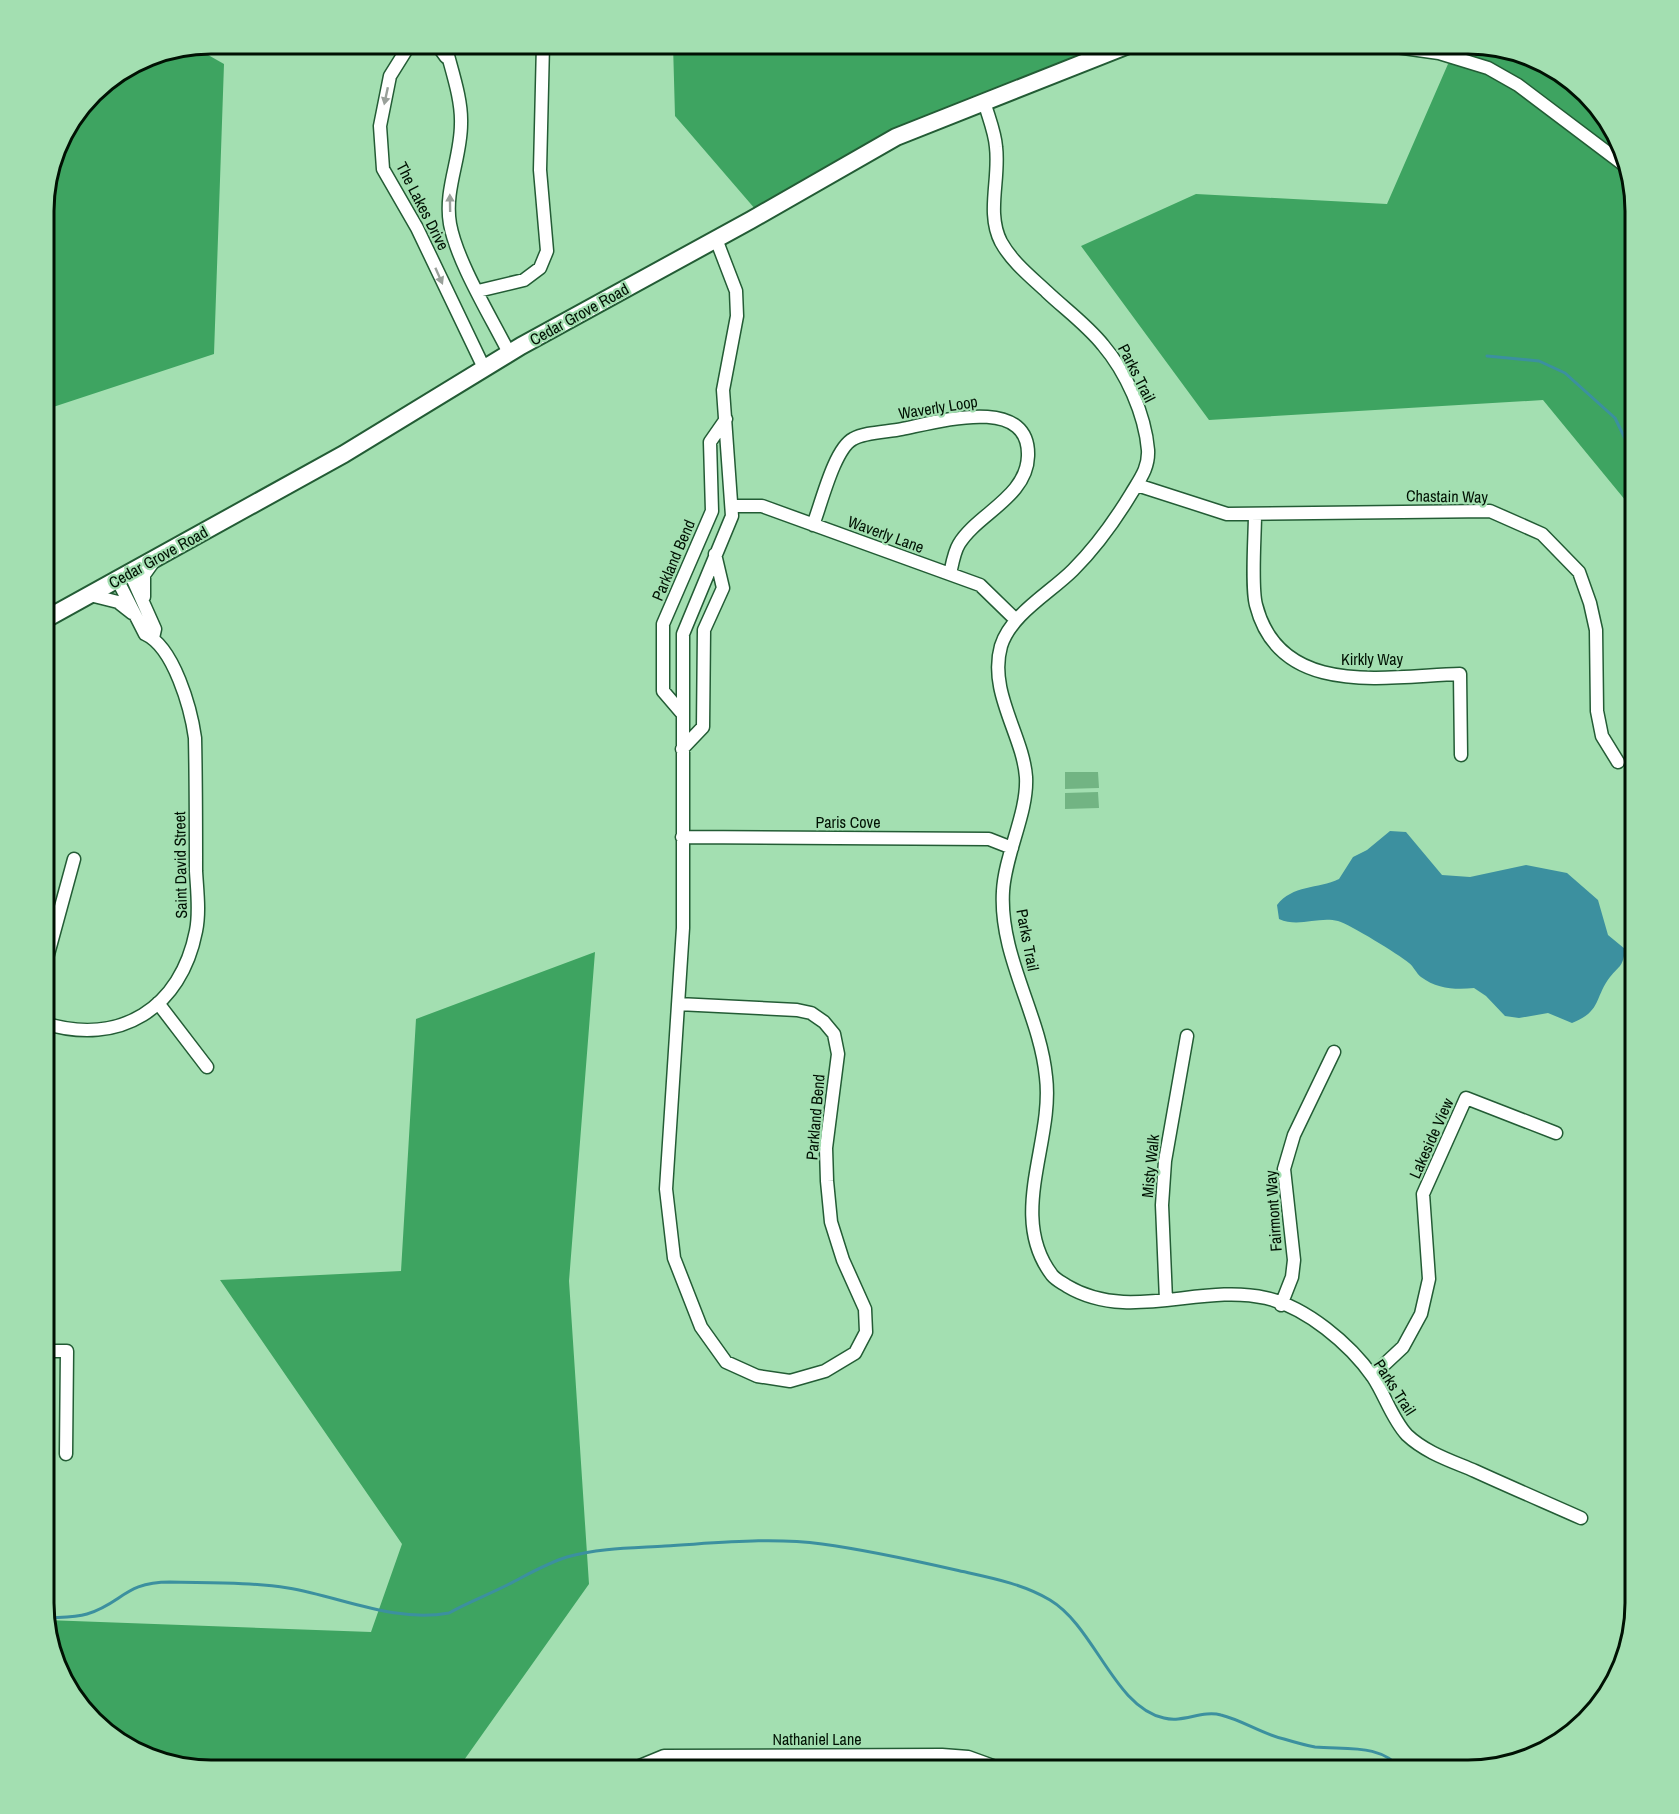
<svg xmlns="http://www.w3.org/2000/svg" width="1679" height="1814" font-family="'Archivo Narrow',sans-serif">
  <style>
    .green { fill: #72b483 }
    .forest { fill: #3ea461 }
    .water { fill: #3c909f }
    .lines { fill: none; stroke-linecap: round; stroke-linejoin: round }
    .stream { stroke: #3c909f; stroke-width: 3 }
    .minor-casing { stroke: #235c35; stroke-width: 15 }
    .major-casing { stroke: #235c35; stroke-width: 20 }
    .minor { stroke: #fff; stroke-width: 12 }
    .major { stroke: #fff; stroke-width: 16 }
    .oneway { fill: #99a09a }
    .labels { text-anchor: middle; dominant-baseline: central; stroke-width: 4.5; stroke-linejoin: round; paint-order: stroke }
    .street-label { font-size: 16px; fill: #001103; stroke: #a3dfb1 }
    .rim { fill: none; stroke: #001103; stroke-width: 3 }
  </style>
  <rect width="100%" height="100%" fill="#a3dfb1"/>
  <path class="green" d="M1065 772H1098L1099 788 1065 789Z
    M1098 792 1099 808 1065 809V793Z"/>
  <path class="forest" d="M673 44H1124L917 131 762 217 675 116Z
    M194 47 224 64 214 354 44 410V200L61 137 100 85 147 56Z
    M1496 49 1542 61 1601 109 1626 157 1635 211V512L1543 400 1209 420 1081 246 1196 194 1387 204 1448 64Z
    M595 952 569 1281 589 1584 457 1770H211L137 1753 78 1705 53 1657 46 1620 371 1632 402 1544 220 1280 401 1271 416 1019Z"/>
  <path class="water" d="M1390 831 1406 832 1442 875 1470 877 1526 865 1567 873 1598 900 1608 935 1625 949C1623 967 1620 965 1610 977 1594 998 1602 1011 1572 1023L1548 1013 1519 1018 1505 1016 1486 996 1474 988C1456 990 1437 989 1421 977 1416 973 1414 967 1409 963 1398 954 1351 925 1338 921 1318 916 1299 928 1279 919L1277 905C1292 885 1318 889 1339 879L1353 857 1367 850Z"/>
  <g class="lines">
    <path class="stream" d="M1487 356 1539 361 1565 373 1615 418 1635 459
      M46 1618C59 1617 74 1618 87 1614 123 1603 124 1582 170 1582 209 1583 250 1582 288 1588 342 1597 394 1623 449 1613 470 1601 493 1593 515 1581 532 1572 548 1563 567 1557 599 1548 633 1548 665 1546 717 1543 771 1537 822 1544 867 1550 912 1560 956 1570 987 1577 1022 1583 1050 1600 1095 1627 1114 1707 1164 1718 1183 1723 1202 1710 1221 1715 1242 1720 1262 1734 1284 1739 1294 1742 1304 1745 1315 1747 1345 1750 1381 1743 1402 1770"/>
    <g class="minor-casing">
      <path id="minor" d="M410 44 390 76 380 126 383 169 417 228 484 368
        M430 44 438 46 446 57
        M445 44C451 69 462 98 461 124 461 158 444 190 450 224 457 262 491 317 509 353
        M1375 44 1439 53 1488 68 1518 85 1628 168
        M984 101C988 116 995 132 996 147 1000 179 986 213 1001 242 1012 262 1031 277 1047 292 1065 309 1087 325 1103 345 1126 372 1145 414 1148 450 1149 468 1140 479 1131 494 1114 522 1096 547 1073 570 1050 593 1011 614 1001 646 988 692 1023 735 1026 777 1028 813 1005 854 1003 891 999 956 1040 1014 1046 1077 1054 1142 1007 1216 1052 1275 1056 1280 1061 1282 1067 1286 1129 1323 1200 1283 1266 1298 1306 1307 1350 1344 1373 1377 1385 1395 1392 1419 1407 1435 1426 1453 1452 1461 1475 1471 1510 1487 1545 1502 1581 1518
        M478 291 524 280 540 268 547 251 540 170 543 44
        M1137 485 1227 514 1490 511 1542 534 1579 572 1590 603 1596 630 1597 711 1602 736 1618 762
        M732 506H762L980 585 1016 620
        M1255 514C1255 536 1251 586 1256 605 1280 699 1387 676 1460 674L1461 755
        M813 525C821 505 834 449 853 439 865 432 888 432 902 429 937 422 1030 394 1028 456 1027 497 977 514 959 544 954 552 952 565 950 574
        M130 573 155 629 153 638
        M90 595 118 602 132 613
        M144 597V575L154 561
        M681 712 663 691V624L712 511 710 442 726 419
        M682 749 703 727 704 630 723 588 715 554
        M682 837 989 839 1012 848
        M44 969 74 859
        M158 1003 207 1067
        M678 1004 797 1010 811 1013 824 1022 834 1034 838 1054 826 1148 827 1181 831 1222 843 1260 865 1309 866 1332 855 1353 825 1371 790 1381 757 1376 726 1362 701 1327 674 1258 666 1189 683 928V634L732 516 723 390 737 316 736 291 716 239
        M44 1023C120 1047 181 1008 196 931 200 912 197 890 196 871 196 827 196 782 195 738 191 709 174 647 145 634L117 579
        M1166 1300 1162 1205 1165 1161 1187 1036
        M1281 1305 1292 1277 1294 1260 1284 1169 1294 1135 1334 1052
        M44 1351H67L66 1454
        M1372 1376 1403 1347 1421 1314 1429 1279 1423 1194 1466 1098 1556 1133
        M630 1770 664 1756 942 1755 968 1757 1004 1770"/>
    </g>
    <g class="major-casing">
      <path id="major" d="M44 620 344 454 521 346 751 220 896 137 1131 44"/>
    </g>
    <use href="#minor" class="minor"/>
    <use href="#major" class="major"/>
  </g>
  <defs><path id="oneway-solid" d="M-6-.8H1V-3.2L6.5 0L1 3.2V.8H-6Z" transform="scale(1.5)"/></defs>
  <g class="oneway">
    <use href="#oneway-solid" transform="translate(386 96) rotate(102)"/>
    <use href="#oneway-solid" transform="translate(450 203) rotate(-91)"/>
    <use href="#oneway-solid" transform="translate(439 276) rotate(66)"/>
  </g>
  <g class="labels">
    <g class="street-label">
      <text transform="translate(423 206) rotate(63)">The Lakes Drive</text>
      <text transform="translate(579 314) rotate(-29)">Cedar Grove Road</text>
      <text transform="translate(1137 373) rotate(63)">Parks Trail</text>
      <text transform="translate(938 407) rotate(-9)">Waverly Loop</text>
      <text transform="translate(1447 496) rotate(1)">Chastain Way</text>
      <text transform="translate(886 534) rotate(20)">Waverly Lane</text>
      <text transform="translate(158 557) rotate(-29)">Cedar Grove Road</text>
      <text transform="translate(673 560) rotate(-67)">Parkland Bend</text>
      <text x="1372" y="659">Kirkly Way</text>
      <text x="848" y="822">Paris Cove</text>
      <text transform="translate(180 865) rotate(-91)">Saint David Street</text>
      <text transform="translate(1028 940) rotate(79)">Parks Trail</text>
      <text transform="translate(815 1117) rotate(-85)">Parkland Bend</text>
      <text transform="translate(1431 1138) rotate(-66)">Lakeside View</text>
      <text transform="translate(1150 1166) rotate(-84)">Misty Walk</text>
      <text transform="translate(1273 1211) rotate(-94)">Fairmont Way</text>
      <text transform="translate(1395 1387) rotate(57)">Parks Trail</text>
      <text x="817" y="1739">Nathaniel Lane</text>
    </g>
  </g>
  <path d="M0 0H1679V1814H0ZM211 54H1468A157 157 0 0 1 1625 211V1603A157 157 0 0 1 1468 1760H211A157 157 0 0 1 54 1603V211A157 157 0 0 1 211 54Z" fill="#a3dfb1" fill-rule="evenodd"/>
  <path class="rim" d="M211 54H1468A157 157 0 0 1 1625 211V1603A157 157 0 0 1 1468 1760H211A157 157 0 0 1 54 1603V211A157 157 0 0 1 211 54Z"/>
</svg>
